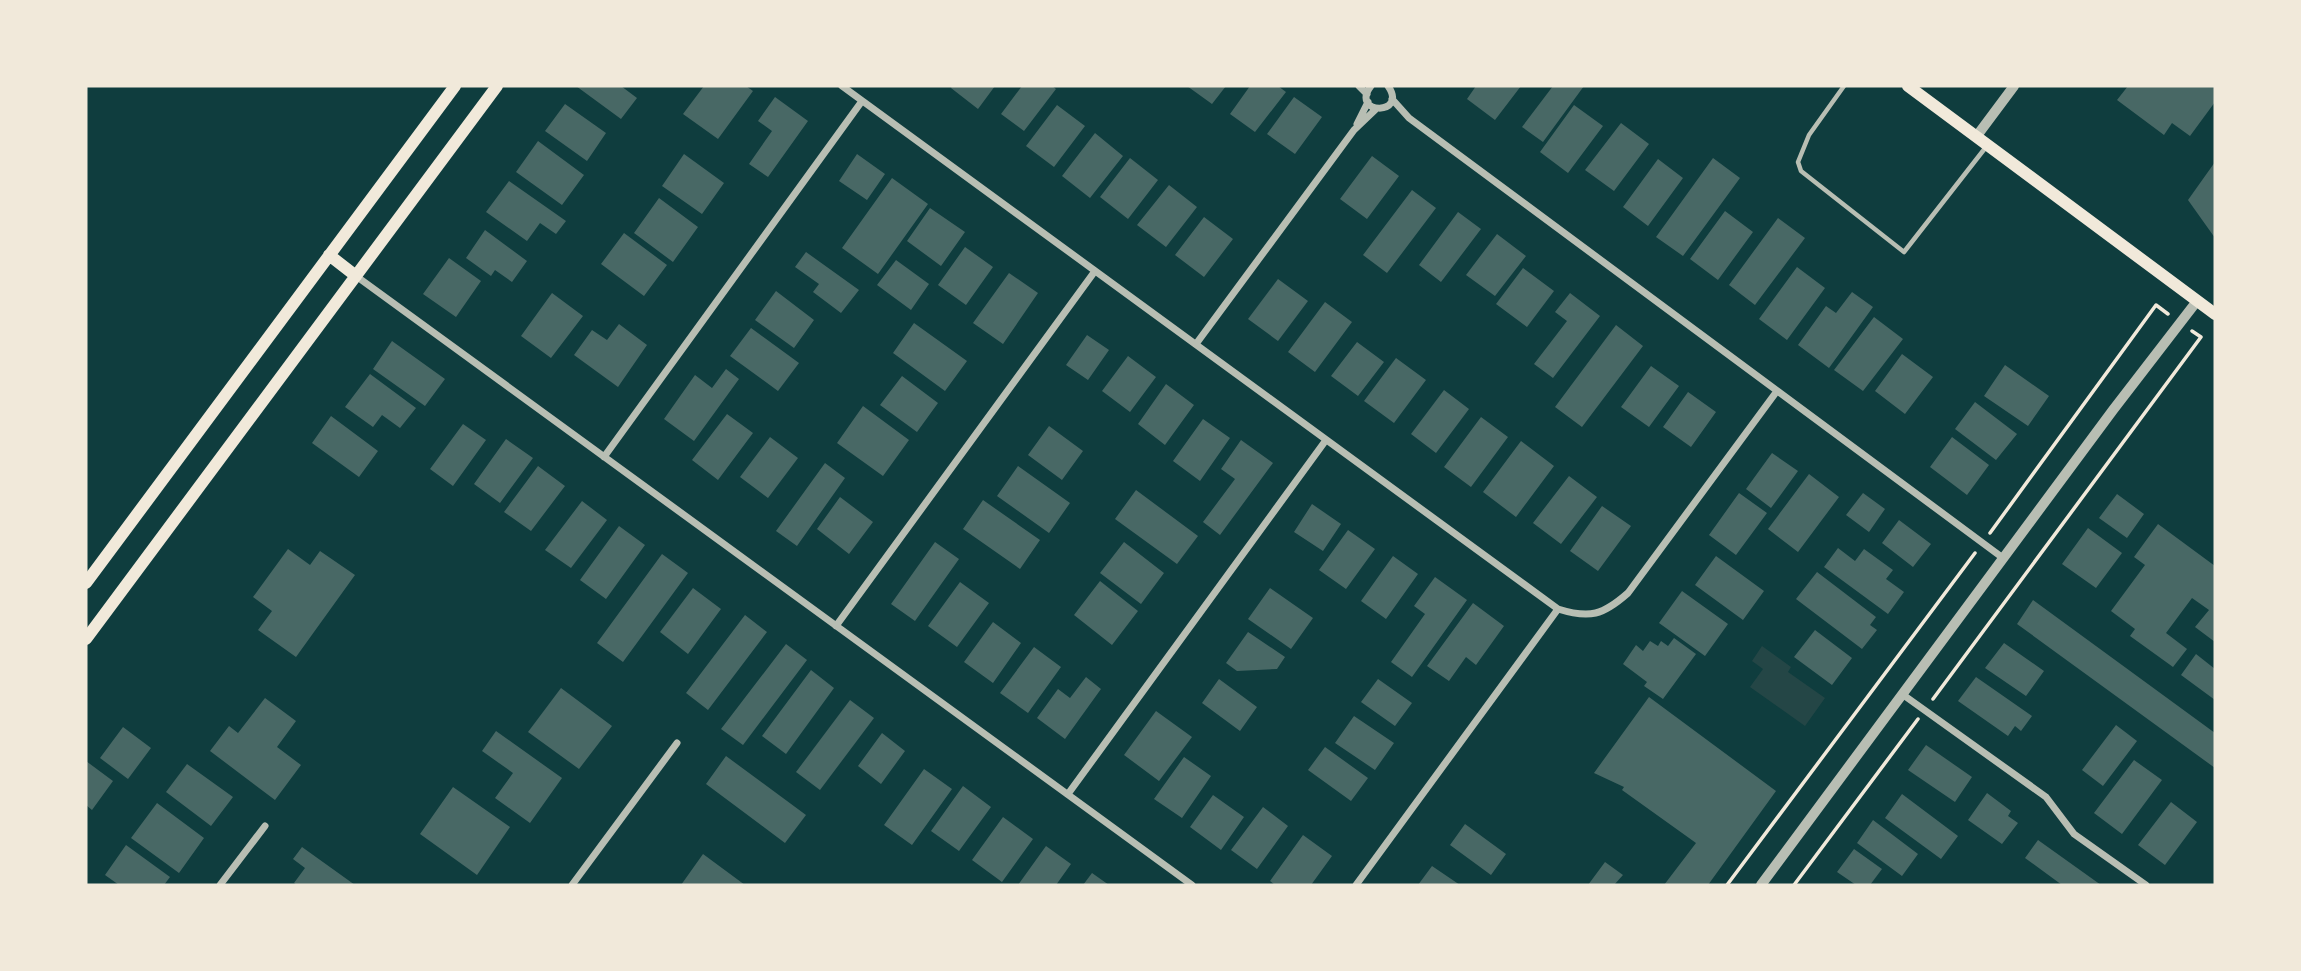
<svg xmlns="http://www.w3.org/2000/svg" width="2301" height="971" font-family="'Roboto Serif',serif">
  <style>
    .green { fill: #244646 }
    .building { fill: #486865 }
    .lines { fill: none; stroke-linecap: round; stroke-linejoin: round }
    .path { stroke: #f1e9da; stroke-width: 3.5 }
    .service { stroke: #b8beb3; stroke-width: 4.5 }
    .minor { stroke: #b8beb3; stroke-width: 7 }
    .tertiary { stroke: #b8beb3; stroke-width: 10 }
    .secondary { stroke: #f1e9da; stroke-width: 12 }
    .primary { stroke: #f1e9da; stroke-width: 12 }
  </style>
  <rect width="100%" height="100%" fill="#0f3d3e"/>
  <path class="green" d="M1762 646 1791 667 1788 672 1825 698 1805 726 1750 687 1763 669 1752 661Z"/>
  <path class="building" d="M576 86H621L637 98 621 119Z
    M704 86H746L753 91 718 139 683 114Z
    M952 86H995L978 109 951 88Z
    M1022 86H1052L1056 89 1024 131 1001 114Z
    M1187 86H1226L1212 104Z
    M1250 86H1278L1286 92 1255 132 1230 114Z
    M1476 86H1521L1495 120 1467 99Z
    M1553 86H1584L1543 142 1522 127Z
    M2128 86H2215V102L2190 136 2172 123 2164 135 2117 100Z
    M775 97 808 121 768 177 749 164 772 131 758 121Z
    M1294 97 1322 117 1295 154 1267 134Z
    M565 104 606 133 587 161 545 131Z
    M1057 105 1085 126 1054 167 1026 146Z
    M1574 105 1603 126 1568 173 1540 152Z
    M1621 123 1649 144 1614 191 1585 170Z
    M1095 133 1123 156 1090 198 1062 176Z
    M538 141 584 175 562 205 516 172Z
    M684 154 724 183 702 214 662 186Z
    M857 154 885 174 867 200 839 181Z
    M1372 156 1399 176 1367 219 1340 199Z
    M1130 158 1158 180 1128 219 1100 197Z
    M1713 158 1740 178 1683 256 1656 237Z
    M1658 159 1683 178 1648 226 1623 207Z
    M2215 162V238L2188 200Z
    M892 178 928 204 878 274 842 248Z
    M509 181 566 221 556 234 540 223 527 241 486 212Z
    M1169 185 1197 207 1166 247 1137 225Z
    M1412 190 1436 208 1387 273 1363 255Z
    M659 198 698 227 673 262 634 233Z
    M930 208 965 232 941 266 907 241Z
    M1725 211 1753 232 1718 280 1690 259Z
    M1458 212 1481 229 1441 282 1419 265Z
    M1204 217 1233 239 1204 277 1175 255Z
    M1778 218 1805 238 1755 305 1729 285Z
    M485 230 527 261 512 282 495 270 491 276 466 258Z
    M624 233 667 265 644 296 601 264Z
    M1497 234 1526 256 1495 296 1466 275Z
    M965 247 993 267 966 305 938 285Z
    M806 252 859 290 841 313 813 292 819 284 795 267Z
    M449 258 481 281 456 317 423 294Z
    M896 260 929 284 911 310 877 285Z
    M1797 267 1825 288 1787 340 1759 319Z
    M1523 268 1554 291 1527 327 1496 304Z
    M1009 273 1038 293 1003 344 973 323Z
    M1278 279 1308 301 1278 341 1248 319Z
    M776 291 814 320 794 348 755 320Z
    M1852 292 1873 307 1829 368 1798 345 1826 306 1836 313Z
    M552 293 583 316 551 358 521 336Z
    M1570 293 1600 316 1553 378 1534 364 1567 321 1555 312Z
    M1325 302 1352 322 1315 372 1288 352Z
    M1874 317 1903 339 1863 391 1834 370Z
    M914 323 967 361 945 391 893 353Z
    M619 324 647 345 618 387 574 355 592 330 607 340Z
    M1616 325 1643 346 1582 427 1555 407Z
    M751 328 799 363 778 391 730 356Z
    M1087 335 1109 350 1088 380 1066 365Z
    M392 341 445 379 425 406 373 369Z
    M1357 342 1384 362 1358 396 1331 376Z
    M1902 354 1933 377 1905 414 1875 391Z
    M1128 356 1156 377 1130 412 1102 391Z
    M1396 358 1426 380 1394 423 1364 401Z
    M2005 365 2049 396 2028 426 1984 396Z
    M1651 366 1679 386 1649 427 1621 407Z
    M726 369 739 379 694 441 664 419 695 375 712 388Z
    M370 374 416 408 400 428 382 415 373 427 345 407Z
    M902 376 938 403 917 432 880 405Z
    M1166 384 1194 405 1165 445 1138 424Z
    M1444 390 1469 409 1436 453 1411 434Z
    M1688 392 1716 412 1691 447 1663 427Z
    M1975 402 2017 434 1996 460 1955 429Z
    M863 406 909 440 883 476 837 443Z
    M727 414 753 433 718 480 692 460Z
    M331 416 378 451 359 477 312 443Z
    M1481 417 1508 437 1471 487 1444 467Z
    M1203 419 1230 438 1200 481 1173 461Z
    M463 424 486 440 453 486 430 469Z
    M1049 426 1083 451 1062 480 1028 455Z
    M770 437 798 458 768 498 740 477Z
    M1952 437 1989 465 1967 495 1930 467Z
    M506 439 533 458 500 503 474 484Z
    M1241 440 1273 463 1220 535 1203 522 1235 479 1221 469Z
    M1521 441 1554 466 1516 517 1483 492Z
    M1772 453 1798 471 1771 508 1746 489Z
    M825 463 845 478 797 546 776 531Z
    M538 466 565 486 531 531 504 512Z
    M1018 466 1070 503 1049 533 997 496Z
    M1809 474 1839 497 1798 552 1768 529Z
    M1569 476 1597 497 1561 544 1533 523Z
    M1136 490 1198 536 1177 564 1115 519Z
    M1739 493 1767 513 1736 555 1709 535Z
    M1863 493 1885 509 1869 532 1846 515Z
    M2117 494 2144 514 2127 538 2099 518Z
    M840 497 873 522 849 554 817 529Z
    M983 500 1040 540 1020 569 963 529Z
    M582 501 607 520 571 568 545 550Z
    M1312 504 1341 524 1323 551 1294 532Z
    M1602 506 1631 526 1598 571 1570 551Z
    M1899 520 1931 544 1913 567 1882 543Z
    M2158 524 2215 566V642L2195 627 2209 610 2192 598 2166 633 2187 649 2173 667 2130 636 2135 629 2111 611 2145 565 2134 557Z
    M619 526 645 545 606 599 580 580Z
    M2088 528 2122 553 2096 588 2062 564Z
    M1348 530 1375 549 1346 589 1319 570Z
    M935 542 959 559 915 621 891 604Z
    M1124 542 1164 573 1141 604 1100 573Z
    M1838 548 1855 561 1864 549 1893 570 1886 579 1904 592 1888 614 1824 567Z
    M288 549 310 565 320 551 355 575 296 657 258 630 272 611 253 597Z
    M662 554 688 573 623 662 597 643Z
    M1393 556 1418 574 1386 619 1361 601Z
    M1716 556 1764 591 1743 620 1695 585Z
    M1817 572 1876 617 1870 625 1877 630 1862 649 1796 599Z
    M1435 577 1467 600 1412 677 1391 662 1425 614 1414 606Z
    M1100 581 1138 611 1112 645 1074 615Z
    M960 582 989 603 957 647 928 626Z
    M693 588 721 609 688 654 660 632Z
    M1270 588 1313 618 1291 649 1248 619Z
    M1682 591 1728 624 1705 656 1659 623Z
    M2033 600 2215 733V768L2017 624Z
    M1473 603 1504 626 1476 665 1466 657 1449 681 1427 666Z
    M745 615 767 632 708 710 686 693Z
    M993 622 1021 643 993 683 964 662Z
    M1815 630 1852 658 1832 685 1794 657Z
    M1248 632 1285 657 1277 669 1237 671 1226 663Z
    M1674 638 1696 654 1663 699 1644 686 1647 682 1623 664 1636 645 1643 651 1650 641 1658 646 1661 641 1668 646Z
    M2004 643 2044 671 2026 696 1985 668Z
    M786 644 807 660 743 745 721 729Z
    M1034 647 1061 667 1028 713 1000 693Z
    M2196 654 2215 669V700L2181 675Z
    M811 670 834 688 786 754 762 736Z
    M1086 677 1101 689 1065 739 1037 718 1058 689 1070 698Z
    M1976 677 2032 716 2021 731 2015 726 2008 736 1958 701Z
    M1219 679 1257 707 1240 731 1202 703Z
    M1378 679 1412 703 1395 726 1361 702Z
    M561 688 612 726 579 769 528 732Z
    M1649 697 1776 791 1708 885H1664L1696 843 1622 790 1624 787 1594 773Z
    M265 698 296 721 277 747 301 765 275 800 210 751 229 726 238 733Z
    M850 700 874 718 820 790 796 772Z
    M1156 711 1192 737 1159 781 1124 755Z
    M1354 716 1394 743 1375 770 1335 743Z
    M2116 725 2137 741 2103 786 2082 770Z
    M123 727 151 748 128 779 100 758Z
    M496 731 562 778 530 823 495 798 513 773 482 751Z
    M882 733 905 751 881 784 858 766Z
    M1926 745 1972 777 1955 802 1908 770Z
    M1325 747 1368 778 1351 801 1308 770Z
    M726 756 806 815 785 843 706 784Z
    M1184 757 1211 776 1182 818 1154 799Z
    M2134 760 2162 780 2122 834 2094 813Z
    M86 761 113 781 92 810 86 805Z
    M187 764 233 797 211 826 166 792Z
    M924 769 952 789 912 845 884 825Z
    M963 786 991 807 959 851 931 831Z
    M453 787 510 827 477 875 420 834Z
    M1987 793 2011 811 2008 816 2018 823 2002 844 1968 820Z
    M1902 794 1958 836 1941 859 1885 818Z
    M1213 795 1244 817 1221 850 1190 827Z
    M2171 802 2197 822 2165 865 2138 845Z
    M157 803 204 838 179 873 131 838Z
    M1263 807 1288 826 1257 869 1231 850Z
    M1003 817 1033 839 1002 882 972 860Z
    M1873 820 1918 854 1902 876 1857 843Z
    M1465 824 1506 854 1491 875 1450 845Z
    M1303 835 1332 856 1311 885H1275L1270 881Z
    M2038 840 2101 885H2062L2025 858Z
    M126 845 170 877 164 885H119L105 875Z
    M1046 846 1071 864 1056 885H1018Z
    M302 847 355 885H297L294 883 305 868 293 859Z
    M1854 849 1882 869 1870 885H1856L1837 872Z
    M703 854 745 885H681Z
    M1605 862 1623 875 1614 885H1588Z
    M1432 866 1460 885H1418Z
    M1092 873 1109 885H1083Z"/>
  <g class="lines">
    <path class="path" d="M1990 533 2156 305 2168 314
      M1933 699 2201 337 2192 331
      M1727 885 1975 553
      M1794 885 1918 719"/>
    <path class="service" d="M1844 86 1809 135 1798 162 1801 171 1904 252 1986 147"/>
    <path class="minor" d="M842 86 1558 609C1590 619 1603 615 1628 593L1777 391
      M1359 86 1367 94
      M1371 86C1349 115 1409 116 1388 86
      M1392 99 1409 118 2003 558
      M1357 124 1368 102
      M356 276 1192 885
      M1196 344 1354 130 1376 109
      M604 457 862 101
      M836 626 1095 271
      M1902 694 2046 797 2074 834 2146 885
      M1068 794 1326 440
      M220 885 265 826
      M572 885 677 743
      M1356 885 1558 609"/>
    <path class="tertiary" d="M1976 137 2014 86
      M1761 885 2113 410 2197 301"/>
    <path class="secondary" d="M1908 86 2215 314"/>
    <path class="primary" d="M329 255 356 276
      M86 583 455 86
      M86 639 497 86"/>
  </g>
  <rect width="2301" height="971" fill="none" stroke="#f1e9da" stroke-width="175"/>
</svg>
